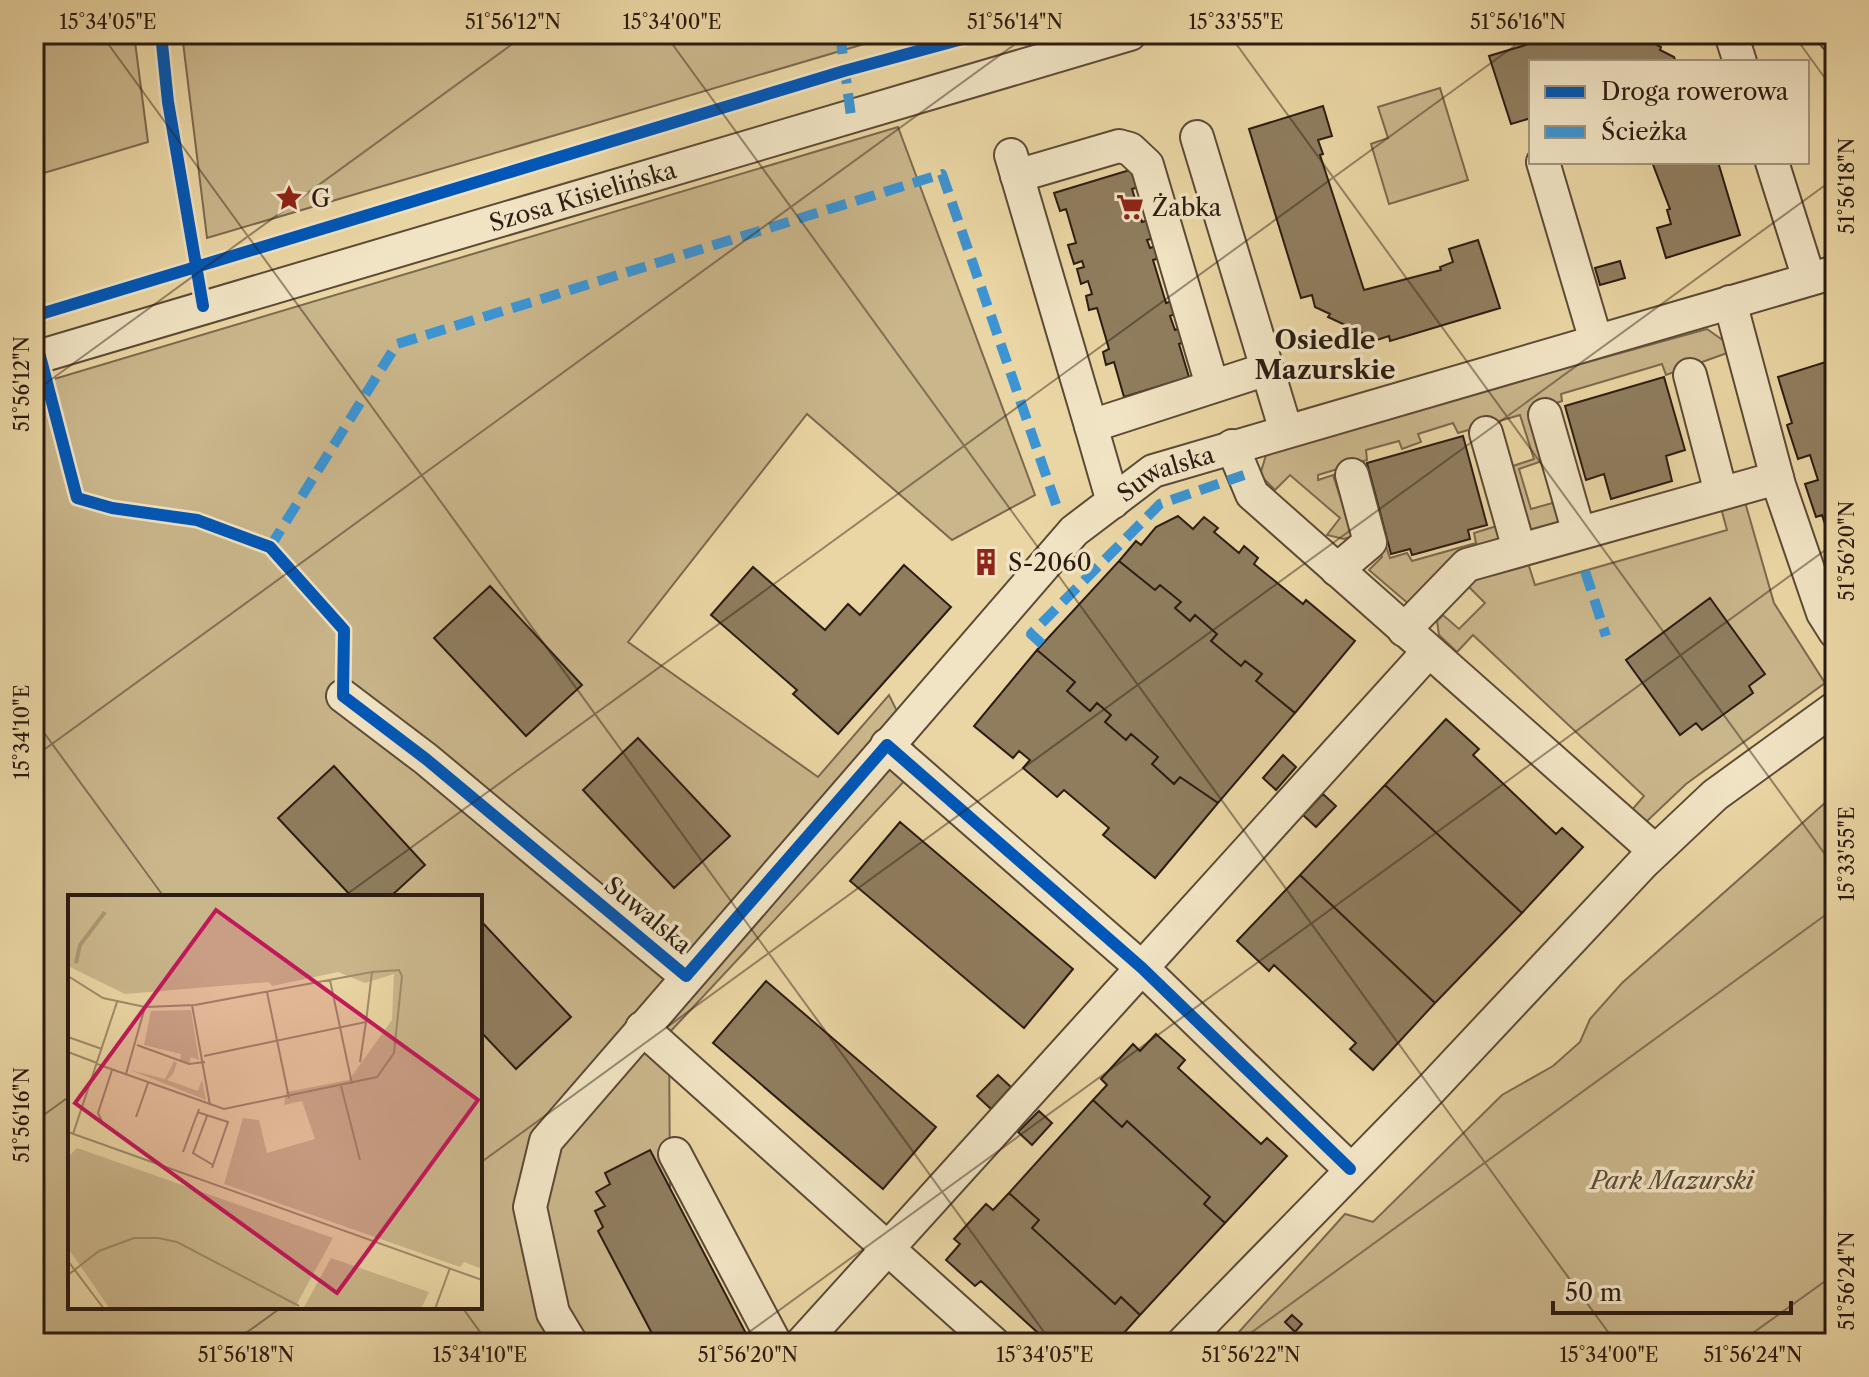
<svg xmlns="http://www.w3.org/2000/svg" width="1869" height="1377" font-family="'Libre Caslon Text',serif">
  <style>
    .green { fill: #cab68b; stroke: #7b694e; stroke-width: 2; fill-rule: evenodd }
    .building { fill: #8f7d5e; stroke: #2c1c12; stroke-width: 2 }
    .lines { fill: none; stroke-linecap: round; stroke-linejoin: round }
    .minor-casing { stroke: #5c4a36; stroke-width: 36 }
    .minor { stroke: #f1e4c4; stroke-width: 32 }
    .quiet { stroke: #3c94d3; stroke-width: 10; stroke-dasharray: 20 10; stroke-linecap: butt }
    .cycleway-casing { stroke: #f1e4c4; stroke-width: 17 }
    .cycleway { stroke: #0057b8; stroke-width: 12 }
    .ticks { fill: none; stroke: #2c1c12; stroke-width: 2; stroke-opacity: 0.45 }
    .labels { text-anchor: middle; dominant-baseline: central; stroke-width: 7; stroke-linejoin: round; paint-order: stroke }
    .street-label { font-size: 24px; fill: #2c1c12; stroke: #f1e4c4 }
    .poi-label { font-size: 24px; fill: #2c1c12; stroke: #f1e4c4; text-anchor: start }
    .park-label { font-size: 24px; font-style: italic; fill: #5b4a36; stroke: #f1e4c4 }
    .neighbourhood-label { font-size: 26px; font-weight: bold; fill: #2c1c12; stroke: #f1e4c4 }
    .inset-river { fill: none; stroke: #a99772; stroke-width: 4 }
    .inset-road { fill: none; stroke: #9e8c6a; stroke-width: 2 }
    .view { fill: #c2185b; fill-opacity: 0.15; stroke: #c2185b; stroke-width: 4 }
    .inset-edge { fill: none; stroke: #2c1c12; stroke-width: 4 }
    .neatline { fill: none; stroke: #2c1c12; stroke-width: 3 }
    .ticks-label { font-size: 20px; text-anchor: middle; fill: #2c1c12 }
  </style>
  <rect width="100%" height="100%" fill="#ead6a4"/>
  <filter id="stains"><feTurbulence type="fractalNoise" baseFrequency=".0025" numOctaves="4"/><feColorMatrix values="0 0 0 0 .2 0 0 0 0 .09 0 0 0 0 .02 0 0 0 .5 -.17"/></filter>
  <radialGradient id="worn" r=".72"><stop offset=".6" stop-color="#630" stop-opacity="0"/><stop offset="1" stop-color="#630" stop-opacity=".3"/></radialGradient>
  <path class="green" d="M34 34H134L148 142 34 176Z
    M182 34H898L207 238Z
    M1440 88 1468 180 1389 204 1371 144 1388 138 1378 107Z
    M898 127 1035 495 952 540 807 414 628 642 818 777 889 695 922 762 669 1033 671 1343H34V385ZM70 897H480V1307H70Z
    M1707 329 1724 341 1727 353 1666 375 1662 364 1561 394 1562 401 1528 412 1542 461 1519 469 1531 509 1556 502 1559 523 1537 531 1529 529 1510 467 1534 459 1520 415 1458 433 1453 423 1418 434 1421 442 1402 449 1399 441 1366 450 1367 460 1318 475V480L1333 475 1353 536 1344 539 1327 535 1340 518 1290 475 1275 490 1260 475 1266 455 1275 449Z
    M1745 502 1774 603 1825 683 1686 784 1645 823 1630 812 1644 796 1473 635 1457 652 1439 635 1437 621 1443 615 1459 629 1485 603 1469 587 1470 568 1528 563 1535 585 1727 530 1721 508Z
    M1500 525 1506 544 1411 606 1369 570 1382 557 1375 534 1381 532 1390 558 1407 553 1412 561 1476 543 1474 533Z
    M1835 794V1343H1229L1345 1214 1373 1222 1502 1095 1553 1066 1580 1042 1590 1019 1622 983Z"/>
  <path class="building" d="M1562 34H1636L1661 47 1660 50 1674 57 1676 62H1531V118L1511 124 1489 56Z
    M1323 106 1332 136 1318 140 1323 154 1320 155 1364 290 1441 270 1440 267 1453 262 1449 249 1478 240 1500 308 1390 341 1389 336 1377 340 1328 317 1330 314 1315 307 1312 295 1301 298 1249 129Z
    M1652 162H1718L1740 235 1666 258 1657 228 1671 224 1667 210 1670 209Z
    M1133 169 1139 187 1132 189 1142 222 1149 220 1155 238 1147 240 1150 248 1156 246 1160 258 1153 260 1166 303 1173 301 1177 313 1170 316 1175 330 1181 328 1185 342 1179 344 1189 377 1124 397 1114 362 1106 365 1103 352 1109 349 1097 308 1089 310 1086 296 1092 294 1088 281 1081 284 1077 269 1084 267 1082 261 1074 264 1068 245 1076 243 1066 209 1060 211 1054 193Z
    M1620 261 1625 278 1600 285 1595 268Z
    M1835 359V555L1822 515 1816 517 1805 484 1818 480 1810 455 1798 459 1787 425 1792 423 1778 377Z
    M1664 377 1685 450 1666 456 1672 481 1611 499 1604 474 1586 480 1565 406Z
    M1463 436 1487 525 1468 530 1470 539 1412 555 1410 549 1391 554 1367 463Z
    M1178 516 1193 529 1204 517 1218 528 1214 532 1239 553 1244 546 1258 558 1254 564 1303 604 1306 600 1355 641 1295 713 1256 681 1262 674 1245 661 1241 666 1211 641 1217 634 1195 615 1190 621 1175 608 1181 602 1160 585 1155 590 1119 561 1136 541 1141 545 1156 527Z
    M986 552 996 563 986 571 976 561Z
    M1119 561 1155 590 1160 585 1181 602 1175 608 1190 621 1195 615 1217 634 1211 641 1241 666 1245 661 1262 674 1256 681 1295 713 1218 803 1180 777 1174 784 1152 764 1158 757 1131 734 1126 740 1105 722 1111 715 1097 703 1090 711 1067 691 1075 682 1037 650Z
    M904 565 951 607 838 734 793 694 797 690 711 615 753 567 825 630 848 604 860 615Z
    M490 586 582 685 526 736 434 638Z
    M1710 598 1765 674 1749 686 1753 693 1702 730 1696 723 1680 735 1626 660Z
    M1037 650 1075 682 1067 691 1090 711 1097 703 1111 715 1105 722 1126 740 1131 734 1158 757 1152 764 1174 784 1180 777 1218 803 1155 878 1103 835 1109 828 1064 790 1057 797 1023 768 1030 760 1019 751 1013 758 974 726Z
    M1446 719 1479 749 1473 755 1556 834 1562 828 1583 847 1522 913 1385 785Z
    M638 738 730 836 674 888 583 790Z
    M1283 755 1296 767 1276 790 1263 778Z
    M334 766 425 865 390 897H352L278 818Z
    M1385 785 1522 913 1435 1003 1300 875Z
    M1323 794 1336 806 1316 827 1303 815Z
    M900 822 1073 969 1024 1028 850 881Z
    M1300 875 1435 1003 1373 1070 1350 1049 1356 1043 1309 998 1274 965 1269 971 1237 941Z
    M480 920 571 1017 516 1069 480 1031Z
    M766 981 936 1127 883 1189 713 1043Z
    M1156 1034 1185 1060 1178 1068 1261 1144 1267 1138 1287 1156 1225 1223 1204 1204 1210 1197 1127 1121 1122 1127 1093 1100 1107 1085 1101 1079 1133 1044 1140 1051Z
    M998 1075 1011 1087 991 1109 977 1096Z
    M1093 1100 1122 1127 1127 1121 1210 1197 1204 1204 1225 1223 1140 1315 1121 1297 1115 1304 1032 1228 1039 1220 1009 1193Z
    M1039 1111 1052 1123 1032 1145 1018 1132Z
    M650 1150 751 1343H657L598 1231 603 1227 595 1211 605 1206 596 1192 610 1184 605 1173Z
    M1009 1193 1039 1220 1032 1228 1115 1304 1121 1297 1140 1315 1115 1343H1049L981 1281 975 1286 946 1260 960 1244 954 1239 986 1204 993 1210Z
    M1292 1315 1302 1324 1295 1332 1285 1322Z"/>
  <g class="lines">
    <g class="minor-casing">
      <g id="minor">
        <path d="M1731 34 1740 62"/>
        <path d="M1835 34V36"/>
        <path d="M1197 137 1286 431"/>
        <path d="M1011 155 1091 426 1267 369"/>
        <path d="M1543 162 1596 341"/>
        <path d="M1772 162 1809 279"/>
        <path d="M1017 176 1119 146 1130 149 1147 165 1212 385"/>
        <path d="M1730 302 1779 485 1823 613 1835 632"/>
        <path id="s1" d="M34 358 1130 34"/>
        <path d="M1690 375 1721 493"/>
        <path d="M1545 415 1579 533"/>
        <path d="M1091 426 1113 502"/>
        <path d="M1486 433 1519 549"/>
        <path d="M1232 446 1252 494 1655 851"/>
        <path d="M1337 570 1370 542 1352 475"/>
        <path d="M1404 630 1467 565 1777 478"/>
        <path d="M343 696 426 759 686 976"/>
        <path d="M887 745 1142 968 1350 1169"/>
        <path d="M642 1028 993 1343"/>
        <path d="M675 1154 775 1343"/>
        <path id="s2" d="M571 1343 553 1313 530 1207 546 1141 1074 531 1153 471 1835 272"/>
        <path d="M802 1343 1428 652"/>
        <path d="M1183 1343 1432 1088 1643 863 1715 795 1835 708"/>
      </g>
    </g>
    <use href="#minor" class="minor"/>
    <path class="quiet" d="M840 34 851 116
      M270 547 397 344 942 174 1059 513
      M1585 571 1606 636
      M1042 644 1031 634 1160 504 1244 475"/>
    <g class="cycleway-casing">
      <path id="cycleway" d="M161 34 168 102 203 306
        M34 316 844 71 981 34
        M40 356 77 498 112 508 197 520 270 547 344 630 343 696 426 759 686 976 887 745 1142 968 1350 1169"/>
    </g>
    <use href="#cycleway" class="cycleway"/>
  </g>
  <path class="ticks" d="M101 34 1052 1343M665 34 1616 1343M1229 34 1835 868M1793 34 1835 92M34 392 526 34M34 719 164 897M34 757 1029 34M343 897 1531 34M34 1122 70 1096M480 1163 1835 178M462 1307 488 1343M232 1343 282 1307M734 1343 1835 543M1237 1343 1835 908M1739 1343 1835 1274"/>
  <defs>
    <g id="sight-bare" transform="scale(2.16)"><path d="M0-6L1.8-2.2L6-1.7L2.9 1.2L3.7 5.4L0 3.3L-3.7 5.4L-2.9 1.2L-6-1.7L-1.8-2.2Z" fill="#8f2418" stroke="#f1e4c4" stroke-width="2.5" paint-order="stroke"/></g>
    <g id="supermarket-bare" transform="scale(2.16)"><path d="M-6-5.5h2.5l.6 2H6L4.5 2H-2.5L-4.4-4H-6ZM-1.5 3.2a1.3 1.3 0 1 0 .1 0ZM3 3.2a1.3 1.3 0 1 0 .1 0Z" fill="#8f2418" stroke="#f1e4c4" stroke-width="2.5" paint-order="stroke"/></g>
    <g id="building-bare" transform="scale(2.16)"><path d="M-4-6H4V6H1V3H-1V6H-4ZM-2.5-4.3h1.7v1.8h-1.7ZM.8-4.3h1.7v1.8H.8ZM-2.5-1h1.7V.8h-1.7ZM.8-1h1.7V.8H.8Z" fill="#8f2418" stroke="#f1e4c4" stroke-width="2.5" paint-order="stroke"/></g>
  </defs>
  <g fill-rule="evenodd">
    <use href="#sight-bare" x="289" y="198"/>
    <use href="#supermarket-bare" x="1130" y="207"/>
    <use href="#building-bare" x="986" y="562"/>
  </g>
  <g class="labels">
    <g class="street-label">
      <text stroke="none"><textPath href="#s1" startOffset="572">Szosa Kisielińska</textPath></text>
      <text stroke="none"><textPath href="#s2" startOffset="1128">Suwalska</textPath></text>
      <text transform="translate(648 915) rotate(40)">Suwalska</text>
    </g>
    <g class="poi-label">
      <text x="311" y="198">G</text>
      <text x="1152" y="207">Żabka</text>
      <text x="1008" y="562">S-2060</text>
    </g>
    <g class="park-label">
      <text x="1672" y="1180">Park Mazurski</text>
    </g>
    <g class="neighbourhood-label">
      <text x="1325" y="340">Osiedle<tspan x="1325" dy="30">Mazurskie</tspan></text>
    </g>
  </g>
  <g transform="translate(68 895)">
    <rect width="414" height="414" fill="#ead6a4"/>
    <path d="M0 0H414V374L396 367 392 372 156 289 175 223 191 225 199 258 247 244 234 206 216 210 218 197 281 185 324 125 326 79 297 88 270 77 204 91 201 87 57 99 0 71ZM123 115 131 165 123 162 121 169 112 165 113 159 76 150 83 116ZM106 166 109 168 105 179 99 185 130 196 134 185 138 205 62 175 97 184ZM9 253 265 343 226 414H42L0 353V262ZM263 363 361 397 353 414H235Z" fill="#cab68b"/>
    <path class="inset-river" d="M8 68 12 50 37 17"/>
    <path class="inset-road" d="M0 81 35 103 77 112 127 110 304 77 331 75 334 81 326 158 309 182 156 214 29 169M262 85 284 189M199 97 221 203M124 110 142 210M0 142 34 154M69 150 121 169 137 167M0 157 29 168M136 161 298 127 304 77M292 167 298 127M58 179 77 112M273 191 292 265M129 217 160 227 144 273M139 221 125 258 145 270M68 222 80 188M35 229 30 218 44 175M0 237 414 385M5 239 49 107M115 257 131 214M0 366 36 414M0 380 31 356 66 343H90L109 347 231 411M367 414 382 373"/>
    <path class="view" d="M148 15 410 205 269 398 7 208Z"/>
    <rect width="414" height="414" class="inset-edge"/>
  </g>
  <rect width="1869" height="1377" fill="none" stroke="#ead6a4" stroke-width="88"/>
  <rect x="1529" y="60" width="280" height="104" fill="#f1e4c4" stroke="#a2947d" stroke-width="2"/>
  <rect x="1545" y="86" width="40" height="12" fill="#0057b8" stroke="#a2947d" stroke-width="2"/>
  <text x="1601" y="100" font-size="24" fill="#2c1c12">Droga rowerowa</text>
  <rect x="1545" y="126" width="40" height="12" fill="#3c94d3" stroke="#a2947d" stroke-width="2"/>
  <text x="1601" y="140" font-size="24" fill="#2c1c12">Ścieżka</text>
  <path d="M1553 1301v12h238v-12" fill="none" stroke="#2c1c12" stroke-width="4"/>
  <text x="1565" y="1301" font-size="24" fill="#2c1c12" stroke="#f1e4c4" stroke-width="6" paint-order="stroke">50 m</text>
  <rect x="44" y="44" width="1781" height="1289" class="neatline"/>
  <g class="ticks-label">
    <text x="108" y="29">15°34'05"E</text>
    <text x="513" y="29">51°56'12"N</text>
    <text x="672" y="29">15°34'00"E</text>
    <text x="1015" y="29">51°56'14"N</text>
    <text x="1236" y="29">15°33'55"E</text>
    <text x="1518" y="29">51°56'16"N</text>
    <text transform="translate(1847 186) rotate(-90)" y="7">51°56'18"N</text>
    <text transform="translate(22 384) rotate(-90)" y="7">51°56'12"N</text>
    <text transform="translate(1847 551) rotate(-90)" y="7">51°56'20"N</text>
    <text transform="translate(22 732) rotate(-90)" y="7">15°34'10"E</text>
    <text transform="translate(1847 854) rotate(-90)" y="7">15°33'55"E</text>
    <text transform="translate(22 1115) rotate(-90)" y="7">51°56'16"N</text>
    <text transform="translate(1847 1281) rotate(-90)" y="7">51°56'24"N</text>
    <text x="246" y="1362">51°56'18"N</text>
    <text x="480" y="1362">15°34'10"E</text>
    <text x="748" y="1362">51°56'20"N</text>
    <text x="1045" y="1362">15°34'05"E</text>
    <text x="1251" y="1362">51°56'22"N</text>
    <text x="1609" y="1362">15°34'00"E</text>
    <text x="1753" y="1362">51°56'24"N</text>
  </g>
  <rect width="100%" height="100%" filter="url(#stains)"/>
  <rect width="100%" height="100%" fill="url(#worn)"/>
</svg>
